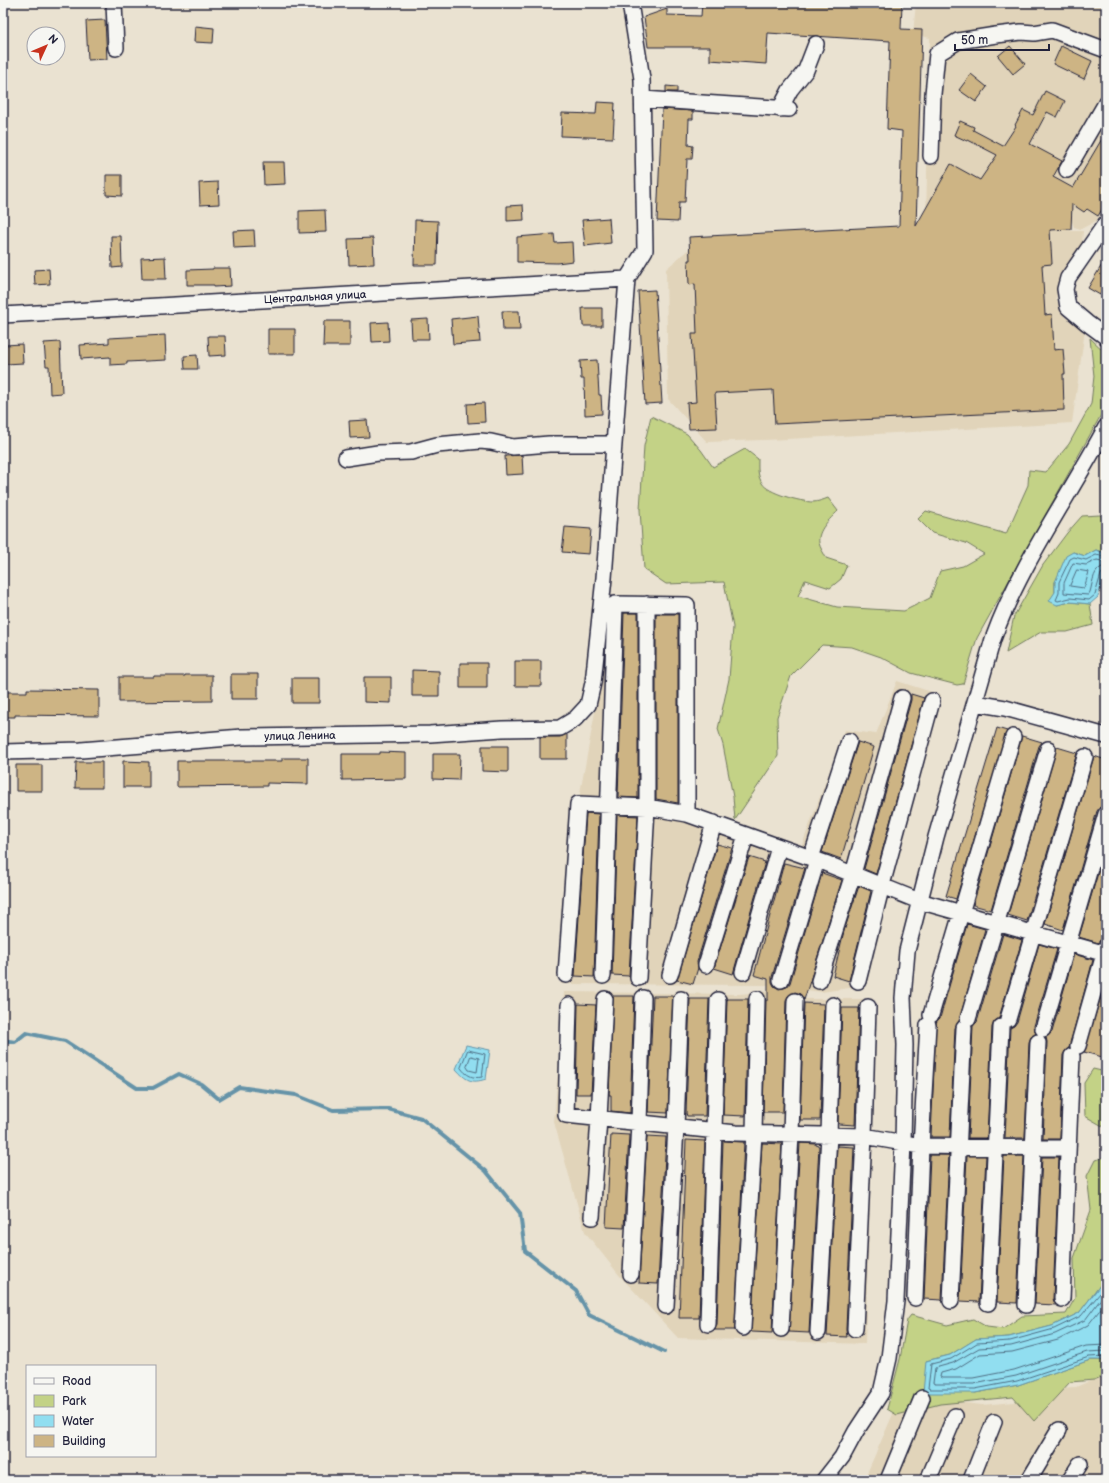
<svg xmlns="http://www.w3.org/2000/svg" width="1109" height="1483" font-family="'Balsamiq Sans',sans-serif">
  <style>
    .built { fill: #e1d4ba }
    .green { fill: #c3d286; stroke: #727a60 }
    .water { fill: #91def0; stroke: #6593a8 }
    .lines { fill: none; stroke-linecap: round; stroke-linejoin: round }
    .shore { stroke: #4e6d83; stroke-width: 1 }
    .stream { stroke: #6593a8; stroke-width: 4 }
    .building { fill: #cdb484; stroke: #22223b }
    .minor-casing { stroke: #22223b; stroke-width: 18 }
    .minor { stroke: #f6f6f2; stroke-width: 15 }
    .labels { text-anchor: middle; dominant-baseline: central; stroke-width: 3; stroke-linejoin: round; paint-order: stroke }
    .street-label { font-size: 11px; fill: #22223b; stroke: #f6f6f2 }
  </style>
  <rect width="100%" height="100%" fill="#eae2d1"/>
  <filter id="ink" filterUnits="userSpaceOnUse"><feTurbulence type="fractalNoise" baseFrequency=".025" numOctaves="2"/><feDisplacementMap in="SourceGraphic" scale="8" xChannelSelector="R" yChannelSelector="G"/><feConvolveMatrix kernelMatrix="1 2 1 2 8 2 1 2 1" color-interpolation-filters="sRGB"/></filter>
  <g filter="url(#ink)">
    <path class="built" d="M916 3H1106V206L1096 221 1081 229 1074 227 1071 219V231H1083L1082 242 1078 253 1062 273 1056 298 1065 317 1085 330 1072 423 788 439 707 442 668 399 666 269 690 248 689 237 1055 217 926 219 930 38 913 34Z
      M694 598V809L802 845 845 730 876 734 897 681 941 695 863 986 821 992 771 985 561 984 578 804 615 604Z
      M774 991 808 999H873L872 1140 865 1344 678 1338 619 1275 585 1232 554 1122 564 992 739 994Z
      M1097 1378 1106 1379V1480H864L897 1405 942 1400 982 1405 1014 1402 1057 1388 1076 1387Z"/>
    <path class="green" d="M1090 338 1106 353V406L977 638 963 684 957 685 911 673 881 657 852 647 822 645 791 676 777 717 778 756 735 820 733 797 723 745 718 729 729 679 733 627 724 582 666 584 644 569 640 510 644 446 651 416 687 434 701 450 713 467 745 449 758 459C758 467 757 475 762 483 767 493 801 502 813 502 817 502 823 500 828 498L838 511C830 519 817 530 819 543 820 548 824 553 826 558L847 565 841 579 830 588 805 580 798 596 837 607 904 611 930 598 940 571 963 566 984 554 966 543 932 533 918 519 926 511 1006 534 1028 485 1029 470 1046 472 1069 444 1091 404 1094 376Z
      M1100 515 1106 520 1105 553 1096 550 1085 556 1073 552 1055 582V592L1057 605 1070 602 1090 604 1093 625 1067 632H1041L1006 653 1014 616 1043 565 1067 533 1082 516Z
      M1093 1069 1106 1072V1128L1085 1116 1084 1083Z
      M1106 1157V1281L1101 1284 1079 1313 1052 1326 1009 1337 976 1339 950 1355 926 1361 975 1393 1018 1385 1090 1360H1106V1375L1094 1380 1070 1382 1034 1421 1013 1397 940 1404 897 1415 887 1409 900 1359 907 1320 911 1315 947 1325 973 1319 987 1327 1003 1329 1022 1316 1066 1314 1075 1298 1074 1258 1091 1210 1087 1176 1095 1160Z"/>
    <path class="water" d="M1096 550 1105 553 1104 575 1098 597 1090 604 1070 602 1057 605 1049 601 1055 592V582L1066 556 1073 552 1085 556Z
      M466 1045 490 1050 486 1079C471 1084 466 1080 456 1069Z
      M1106 1281V1360H1090L1018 1385 975 1393H923L926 1361 950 1355 976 1339 1009 1337 1052 1326 1079 1313 1102 1283Z"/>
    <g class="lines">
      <path class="shore" d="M1106 557 1096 555 1086 560 1074 557 1070 559 1059 582V593L1056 600 1058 601 1070 598 1089 600 1095 595 1101 574 1106 571
        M1106 562 1097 560 1086 565 1073 563 1064 583V593L1088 595 1090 592C1093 582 1093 567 1106 566
        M1077 570 1089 572 1084 588 1070 586Z
        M468 1050 485 1054 482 1077C473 1079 466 1075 461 1068Z
        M471 1056 479 1058 477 1072 469 1070 467 1067Z
        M1106 1286 1081 1316 1054 1329 1010 1341 977 1343 951 1359 931 1364 928 1388 930 1389H975L1017 1381 1089 1357 1106 1356
        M1106 1292 1085 1320 1055 1334 1011 1346 979 1348 953 1363 935 1368 933 1383 935 1384H974L1016 1376 1087 1352 1106 1351
        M1106 1302 1088 1325 1058 1340 1012 1352 980 1354 956 1369 941 1373 940 1377 942 1378H973L1014 1370 1086 1346 1106 1345"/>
      <path class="stream" d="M3 1040 15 1042 26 1033 65 1041 137 1088H153L179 1074 201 1084 219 1099 239 1087 296 1095 333 1110 388 1109 421 1118 486 1171 520 1213 525 1251 576 1291 589 1315 664 1352"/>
    </g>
    <path class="building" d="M702 3H902L901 29 922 30 916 226 951 164 980 180 997 155 968 140 967 141 954 135 960 121 974 127 973 130 1003 146 1016 126 1015 125 1023 110 1033 115 1045 91 1065 101 1057 117 1047 112 1030 144 1062 161 1053 177 1073 188 1106 132V203L1098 216 1087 209 1084 212 1072 204 1071 229 1050 230 1052 264 1042 265 1045 315 1052 314 1054 350 1063 349 1065 374H1063L1064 410 775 424 773 390 715 393 717 428 689 429 687 403 696 402 692 334H697L695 284 689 285 688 260H690L689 237 899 226 902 131 887 129 890 41 768 33 766 64 710 60V47H648L644 17 667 9V15L701 16Z
      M105 20 107 59 88 60 86 21Z
      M195 26 214 28 213 43 194 42Z
      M1010 46 1025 64 1013 74 998 56Z
      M1061 46 1092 61 1084 79 1053 64Z
      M971 74 987 87 976 102 959 90Z
      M666 86 677 87V92H666Z
      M597 102 615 103 613 138 561 136 562 113 596 114Z
      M662 109 693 111V119H689L688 145 693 146 692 159H687L685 202H679L678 222 657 221Z
      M263 162H284L285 184 264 185Z
      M106 175H122V196L106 195Z
      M218 182 219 204 200 205 199 183Z
      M523 205 524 220 507 221V206Z
      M325 210 326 232 299 233V211Z
      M609 218 611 243 585 246 582 220Z
      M415 220 438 221 437 265H414Z
      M254 230 255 247 234 248 233 231Z
      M554 234 555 243 572 242 573 261 557 263 517 262V237Z
      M111 236H121L122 267 112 268Z
      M373 238 374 264 349 265 348 239Z
      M165 257 166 279H142L141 258Z
      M1106 258V285L1100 295 1088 288Z
      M213 268H230L231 286 214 287V285H187V270L213 269Z
      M49 269 50 284 35 285 34 270Z
      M655 290 662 403 645 404 638 291Z
      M582 308H602V326H583Z
      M502 311H519L520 330H503Z
      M478 316 480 342 453 344 451 319Z
      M428 319 429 339H412L411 320Z
      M324 321H350V346H323Z
      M388 322 389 341 372 342 371 323Z
      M268 329H295V354H268Z
      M165 335 166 360 127 362V364L110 365V357L81 359 80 345 109 343V338Z
      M208 336H225L226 355 209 356Z
      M60 342 62 393 50 394 49 366H46L44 343Z
      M22 344 23 363 6 364 5 345Z
      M197 355 198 369H185L184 356Z
      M597 360 599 395H601L602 414 585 415 584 379H581L580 361Z
      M484 403 485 422 468 423 467 404Z
      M367 420 369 437 350 438 349 421Z
      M522 455 523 474 506 475 505 456Z
      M565 527 591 529 589 554 562 552Z
      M624 613H638V798L618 797Z
      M656 614H678V803L656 799Z
      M515 661H541V686H515Z
      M460 663H487V688H460Z
      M412 670 439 671V696H412Z
      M231 674H258V699H231Z
      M185 675H212V701L119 702V677H154V676H185Z
      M364 677H391V703L364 702Z
      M292 678H319V703H292Z
      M27 689 99 690V716L15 715V717H3V692H27Z
      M911 694 924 698 876 874 864 869 911 700Z
      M997 728 1007 731 956 899 946 896Z
      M567 734V759H540V737H560Z
      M1022 736 1042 742 1039 746 991 910 973 905Z
      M858 742 874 747 841 859 822 852Z
      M482 746H508V772L482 771Z
      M1057 747 1077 753 1027 921 1008 915Z
      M380 752 406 753V779L342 780V754H380Z
      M433 754H460L459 780 433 779Z
      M1094 756 1106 760V805L1100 807 1097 811 1063 930 1045 924Z
      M282 758H308V784L267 783V786L177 787V761H282Z
      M123 761 149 762V787H123Z
      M76 762H102V788H75Z
      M16 765H42V791H16Z
      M586 813 599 814 594 977 575 976Z
      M617 815 638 816 629 976 612 975Z
      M717 844 732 848 697 962 698 968 693 984 677 980Z
      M1106 846V919L1103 929 1106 930V938L1100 940 1098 943 1079 937Z
      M749 857 765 862 733 974 714 968Z
      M784 863 805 868 772 977V982L774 986 779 989 787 987 790 983 822 873 842 880 804 1000 800 994 795 992 788 996 786 1000 783 1112H763L766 1000H768V979L754 975Z
      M859 886 871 891 849 981 833 976 844 931Z
      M967 924 985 929 959 1021 955 1028 950 1137H931L936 1022 940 1018Z
      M1003 934 1022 940 999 1018 994 1022 992 1027 987 1138H968L973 1026 977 1022Z
      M1039 944 1057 949 1034 1026 1036 1034 1031 1037 1029 1042 1025 1138H1005L1010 1028 1014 1026 1017 1022Z
      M1074 954 1093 960 1069 1048 1065 1051 1063 1055 1060 1139H1043L1047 1042 1046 1037 1049 1035 1052 1032Z
      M1106 980V1058L1084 1052Z
      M613 996H634L630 1113 611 1111V1095H609Z
      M653 996H673L668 1113 648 1112Z
      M690 999H709L705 1116H687L686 1113Z
      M728 999H748L745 1116 723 1115 727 1000Z
      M804 1003 824 1004 820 1120H800Z
      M578 1004 596 1005 591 1094H576Z
      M842 1008H859L855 1125 839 1124 838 1121Z
      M611 1134 629 1135 624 1228 606 1227Z
      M647 1136 666 1137 658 1284 639 1283Z
      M686 1140 705 1141 699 1318H679Z
      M723 1141 744 1142 735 1330H715L717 1324Z
      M762 1143 782 1144 772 1333 752 1332 751 1331Z
      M800 1143 816 1144V1145L819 1146 809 1333 789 1332Z
      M837 1146 854 1147 846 1329 847 1337 827 1336Z
      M930 1155H949L942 1300 924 1299Z
      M967 1156H986L979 1302 960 1301Z
      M1004 1156H1024L1017 1303 997 1302Z
      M1042 1157H1059L1053 1299 1056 1305 1035 1304Z"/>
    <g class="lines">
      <g class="minor-casing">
        <path id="minor" d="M114 3 116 48
          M643 99 789 109
          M780 109 790 90 806 70 816 44
          M931 156 933 94 937 54 958 41 996 35 1021 32 1034 33 1052 30 1106 50
          M1067 170 1106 103
          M1106 223 1068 278 1065 289 1068 307 1087 323 1106 337
          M3 315 627 279
          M346 458 378 453 411 452 437 445 480 441 491 442 513 447 549 444H614
          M975 703 1005 708 1106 736
          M3 752 81 750 242 737 430 734 502 729 560 728 575 719 588 705 593 683 604 578 614 444 627 279 645 250 642 79 630 3
          M811 858 849 741
          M706 965 746 835
          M743 972 779 847
          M566 975 578 804 647 807 687 814 825 863 919 901 1106 954
          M670 975 714 823
          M603 976 615 604 687 605V814
          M638 978 647 807V604
          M781 980 817 860
          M819 981 853 874 902 698
          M858 981 882 885 932 701
          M569 1005 566 1115 736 1133 864 1136 921 1146 1068 1148
          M931 1015 1013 737
          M968 1019 1048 749
          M1008 1019 1085 757
          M1043 1029 1106 814
          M1078 1046 1106 947
          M592 1217 599 1119 605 999
          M631 1274 639 1123 643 998
          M915 1298 921 1146 928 1025
          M1062 1299 1072 1056
          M951 1301 964 1028
          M988 1303 1001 1027
          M1026 1305 1038 1042
          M666 1306 676 1127 681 999
          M708 1324 718 1000
          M743 1328 754 1133 757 999
          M781 1329 791 1134 795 1001
          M855 1329 864 1136 868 1007
          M818 1332 829 1135 833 1005
          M824 1480 842 1457 856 1431 881 1393 889 1358 896 1301 903 1143 905 1045 903 998 907 951 936 837 993 639C1020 564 1069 497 1106 427
          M888 1480 922 1398
          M928 1480 955 1416
          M971 1480 994 1422
          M1029 1480 1059 1430
          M1070 1480 1080 1464"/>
      </g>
      <use href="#minor" class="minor"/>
    </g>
  </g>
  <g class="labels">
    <g class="street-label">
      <text transform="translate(315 297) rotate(-3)">Центральная улица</text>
      <text transform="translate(300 736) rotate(-1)">улица Ленина</text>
    </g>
  </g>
  <rect width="1109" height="1483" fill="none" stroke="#f6f6f2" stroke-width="16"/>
  <rect x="8" y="8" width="1093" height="1467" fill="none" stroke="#22223b" stroke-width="1.5" filter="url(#ink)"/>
  <rect x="26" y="1365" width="130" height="92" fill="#f6f6f2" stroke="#a1a1a9"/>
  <rect x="34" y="1378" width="20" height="6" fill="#f6f6f2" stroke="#a1a1a9"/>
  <text x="62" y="1385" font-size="12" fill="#22223b">Road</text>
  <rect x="34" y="1395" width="20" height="12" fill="#c3d286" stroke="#a1a1a9"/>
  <text x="62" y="1405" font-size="12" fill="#22223b">Park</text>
  <rect x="34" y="1415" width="20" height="12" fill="#91def0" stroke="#a1a1a9"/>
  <text x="62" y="1425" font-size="12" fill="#22223b">Water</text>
  <rect x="34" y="1435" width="20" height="12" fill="#cdb484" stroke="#a1a1a9"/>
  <text x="62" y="1445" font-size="12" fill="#22223b">Building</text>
  <g transform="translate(46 46) rotate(46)"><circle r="19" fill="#f6f6f2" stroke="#a1a1a9"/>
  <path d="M0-3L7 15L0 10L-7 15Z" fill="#c8321e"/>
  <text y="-6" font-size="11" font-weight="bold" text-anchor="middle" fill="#22223b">N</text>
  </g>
  <path d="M955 44v6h94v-6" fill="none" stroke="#22223b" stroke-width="2"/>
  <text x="961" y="44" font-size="12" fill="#22223b" stroke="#f6f6f2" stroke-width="3" paint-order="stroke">50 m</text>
</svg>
